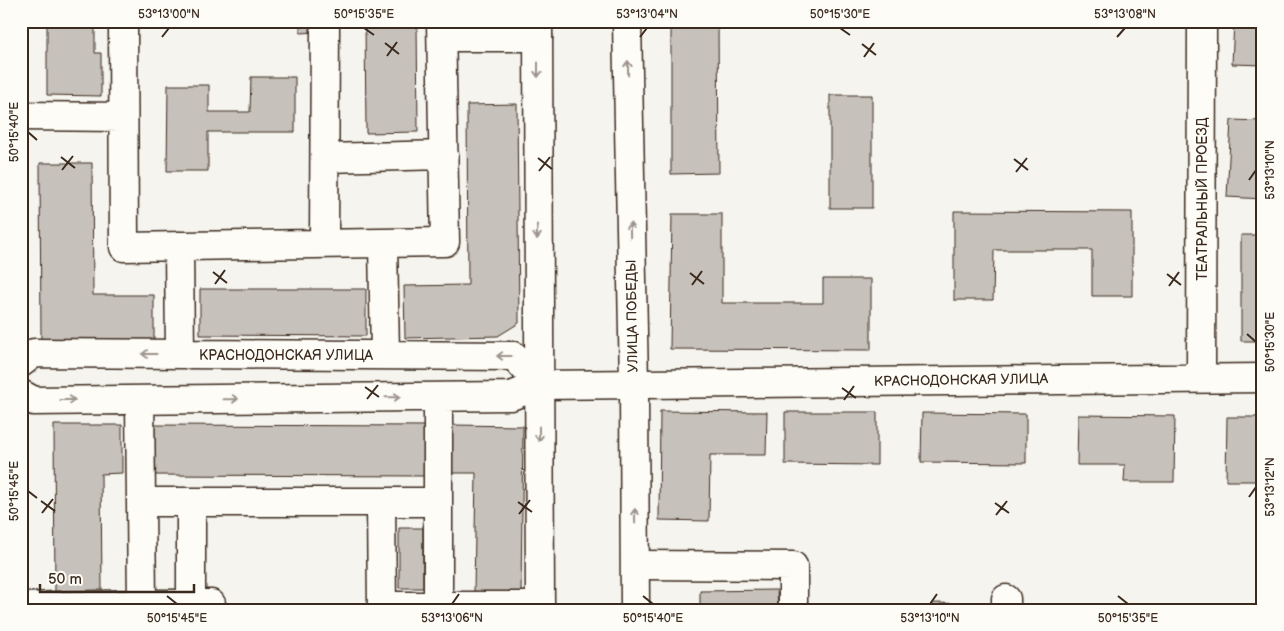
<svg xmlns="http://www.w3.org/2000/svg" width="1284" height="631" font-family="'Balsamiq Sans',sans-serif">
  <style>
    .building { fill: #c7c1bb; stroke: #3b2a1e }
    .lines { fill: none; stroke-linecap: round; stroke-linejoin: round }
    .minor-casing { stroke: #3b2a1e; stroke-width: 31 }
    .major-casing { stroke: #3b2a1e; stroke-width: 31 }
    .minor { stroke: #fdfcf7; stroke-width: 28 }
    .major { stroke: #fdfcf7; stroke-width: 28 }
    .oneway { stroke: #9c938a }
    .ticks { fill: none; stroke: #3b2a1e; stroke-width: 2 }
    .labels { text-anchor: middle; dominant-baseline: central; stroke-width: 4.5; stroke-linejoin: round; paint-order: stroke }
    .street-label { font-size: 14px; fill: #3b2a1e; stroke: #fdfcf7 }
    .neatline { fill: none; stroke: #3b2a1e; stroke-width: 2 }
    .ticks-label { font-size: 12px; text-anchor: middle; fill: #3b2a1e }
  </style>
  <rect width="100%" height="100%" fill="#f5f4ee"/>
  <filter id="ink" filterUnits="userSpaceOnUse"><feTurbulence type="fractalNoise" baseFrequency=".02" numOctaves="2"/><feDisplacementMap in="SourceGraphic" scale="10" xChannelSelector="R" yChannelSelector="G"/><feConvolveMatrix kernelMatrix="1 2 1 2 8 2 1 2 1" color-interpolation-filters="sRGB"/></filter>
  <g filter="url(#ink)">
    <path class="building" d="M47 21H95V53H101V96L47 95Z
      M300 21H318L319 32 300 33Z
      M365 21H417L418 132 366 133Z
      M671 21H718L719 173 671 174Z
      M821 21H871V25H821Z
      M1234 21H1263V65L1232 64Z
      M251 77H295V132H208V171H167L168 85H209V112H250Z
      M830 95H872V208H830Z
      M517 104 519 323 498 336 405 338 404 286 468 285 467 105Z
      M1231 120 1263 121V199L1227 197Z
      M40 163H92L93 295H154V341L41 342Z
      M954 211 1132 212V296H1092V250H994L993 300H954Z
      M672 214H722V303H823V279H871V350L670 349Z
      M1241 235H1263V341H1241Z
      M200 289H366V336L200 335Z
      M660 411 767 412 766 455H710L709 521 659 520Z
      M785 412H877V465L785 464Z
      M922 413 1026 414V463L921 462Z
      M1078 415 1175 416 1174 482H1124L1125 465H1077Z
      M1227 417H1263V481H1226Z
      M54 425H122V473L101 474 102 594H55Z
      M148 425 430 426V476L148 475Z
      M452 425 523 426 521 593H474L476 473H451Z
      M399 528H423V588H399Z
      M777 590 778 610H700V591Z
      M933 603 978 604V610H933Z"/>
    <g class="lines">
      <g class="minor-casing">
        <path id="minor" d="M123 21 124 247 445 242 441 21
          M442 37H538
          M21 116 122 117
          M326 158 444 155
          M383 243 385 355
          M324 244 325 21
          M179 246 180 354
          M21 363 34 353 514 356 540 385
          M1201 378 1202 21
          M21 394 34 401 511 396 540 385 1263 378
          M438 397V606H540
          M141 502H438
          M191 502V604
          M381 502 382 610
          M636 565 793 566V610
          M142 604H211V610
          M382 606H438
          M21 607 142 604 140 400
          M1006 610V599"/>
      </g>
      <g class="major-casing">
        <path id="major" d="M538 21 540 610
          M627 21 634 384 635 610"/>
      </g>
      <use href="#minor" class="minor"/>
      <use href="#major" class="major"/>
    </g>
    <defs><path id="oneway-shaft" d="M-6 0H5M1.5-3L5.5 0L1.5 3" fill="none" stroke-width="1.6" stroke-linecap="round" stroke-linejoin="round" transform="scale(1.25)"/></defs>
    <g class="oneway">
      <use href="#oneway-shaft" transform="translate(628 68) rotate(-91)"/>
      <use href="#oneway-shaft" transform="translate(538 70) rotate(90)"/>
      <use href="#oneway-shaft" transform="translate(630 230) rotate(-91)"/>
      <use href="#oneway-shaft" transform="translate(537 232) rotate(90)"/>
      <use href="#oneway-shaft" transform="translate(149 354) rotate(-180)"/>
      <use href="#oneway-shaft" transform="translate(504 356) rotate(-180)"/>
      <use href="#oneway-shaft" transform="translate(393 397) rotate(-1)"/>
      <use href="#oneway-shaft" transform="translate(231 399) rotate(-1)"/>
      <use href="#oneway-shaft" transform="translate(68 400)"/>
      <use href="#oneway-shaft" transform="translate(539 434) rotate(90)"/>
      <use href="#oneway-shaft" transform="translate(635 516) rotate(-91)"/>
    </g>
  </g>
  <path class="ticks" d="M364 28 374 35M840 28 850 35M162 37 169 28M640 37 647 28M1117 37 1125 28M385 43 399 54M862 44 876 55M387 56 397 42M864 57 874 43M28 132 37 140M61 157 75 168M538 158 552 169M1014 159 1028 170M62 170 73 156M539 171 550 157M1016 172 1027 158M1249 180 1256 170M213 272 227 283M690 273 704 284M1167 274 1181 285M215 284 225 270M692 285 702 271M1169 286 1179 272M1247 334 1256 342M365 387 379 397M842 388 856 398M367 399 378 385M844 400 854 386M28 491 37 498M1249 497 1256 487M41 501 55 511M518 502 532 512M995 503 1009 513M42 513 53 499M519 514 530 500M996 515 1007 501M167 596 177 604M643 596 653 604M1118 596 1128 604M452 604 459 594M930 604 937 594"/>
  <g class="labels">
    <g class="street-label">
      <text transform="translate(1202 199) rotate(-90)">ТЕАТРАЛЬНЫЙ ПРОЕЗД</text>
      <text transform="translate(632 316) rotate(-91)">УЛИЦА ПОБЕДЫ</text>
      <text x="286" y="355">КРАСНОДОНСКАЯ УЛИЦА</text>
      <text transform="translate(961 380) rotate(-1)">КРАСНОДОНСКАЯ УЛИЦА</text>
    </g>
  </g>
  <rect width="1284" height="631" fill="none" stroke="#fdfcf7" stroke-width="55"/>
  <path d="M40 584v8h154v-8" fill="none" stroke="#3b2a1e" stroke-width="2.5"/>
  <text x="48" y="584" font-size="15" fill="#3b2a1e" stroke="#fdfcf7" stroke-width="4" paint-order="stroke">50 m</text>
  <rect x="28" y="28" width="1228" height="576" class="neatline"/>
  <g class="ticks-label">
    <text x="169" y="18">53°13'00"N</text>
    <text x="364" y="18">50°15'35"E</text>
    <text x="647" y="18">53°13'04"N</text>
    <text x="840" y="18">50°15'30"E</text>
    <text x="1125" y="18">53°13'08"N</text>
    <text transform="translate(14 132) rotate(-90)" y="4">50°15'40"E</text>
    <text transform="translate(1270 170) rotate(-90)" y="4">53°13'10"N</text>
    <text transform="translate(1270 342) rotate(-90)" y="4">50°15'30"E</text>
    <text transform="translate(1270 487) rotate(-90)" y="4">53°13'12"N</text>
    <text transform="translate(14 491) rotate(-90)" y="4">50°15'45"E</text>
    <text x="177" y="622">50°15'45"E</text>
    <text x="452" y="622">53°13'06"N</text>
    <text x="653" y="622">50°15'40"E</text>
    <text x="930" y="622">53°13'10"N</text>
    <text x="1128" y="622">50°15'35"E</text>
  </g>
</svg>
